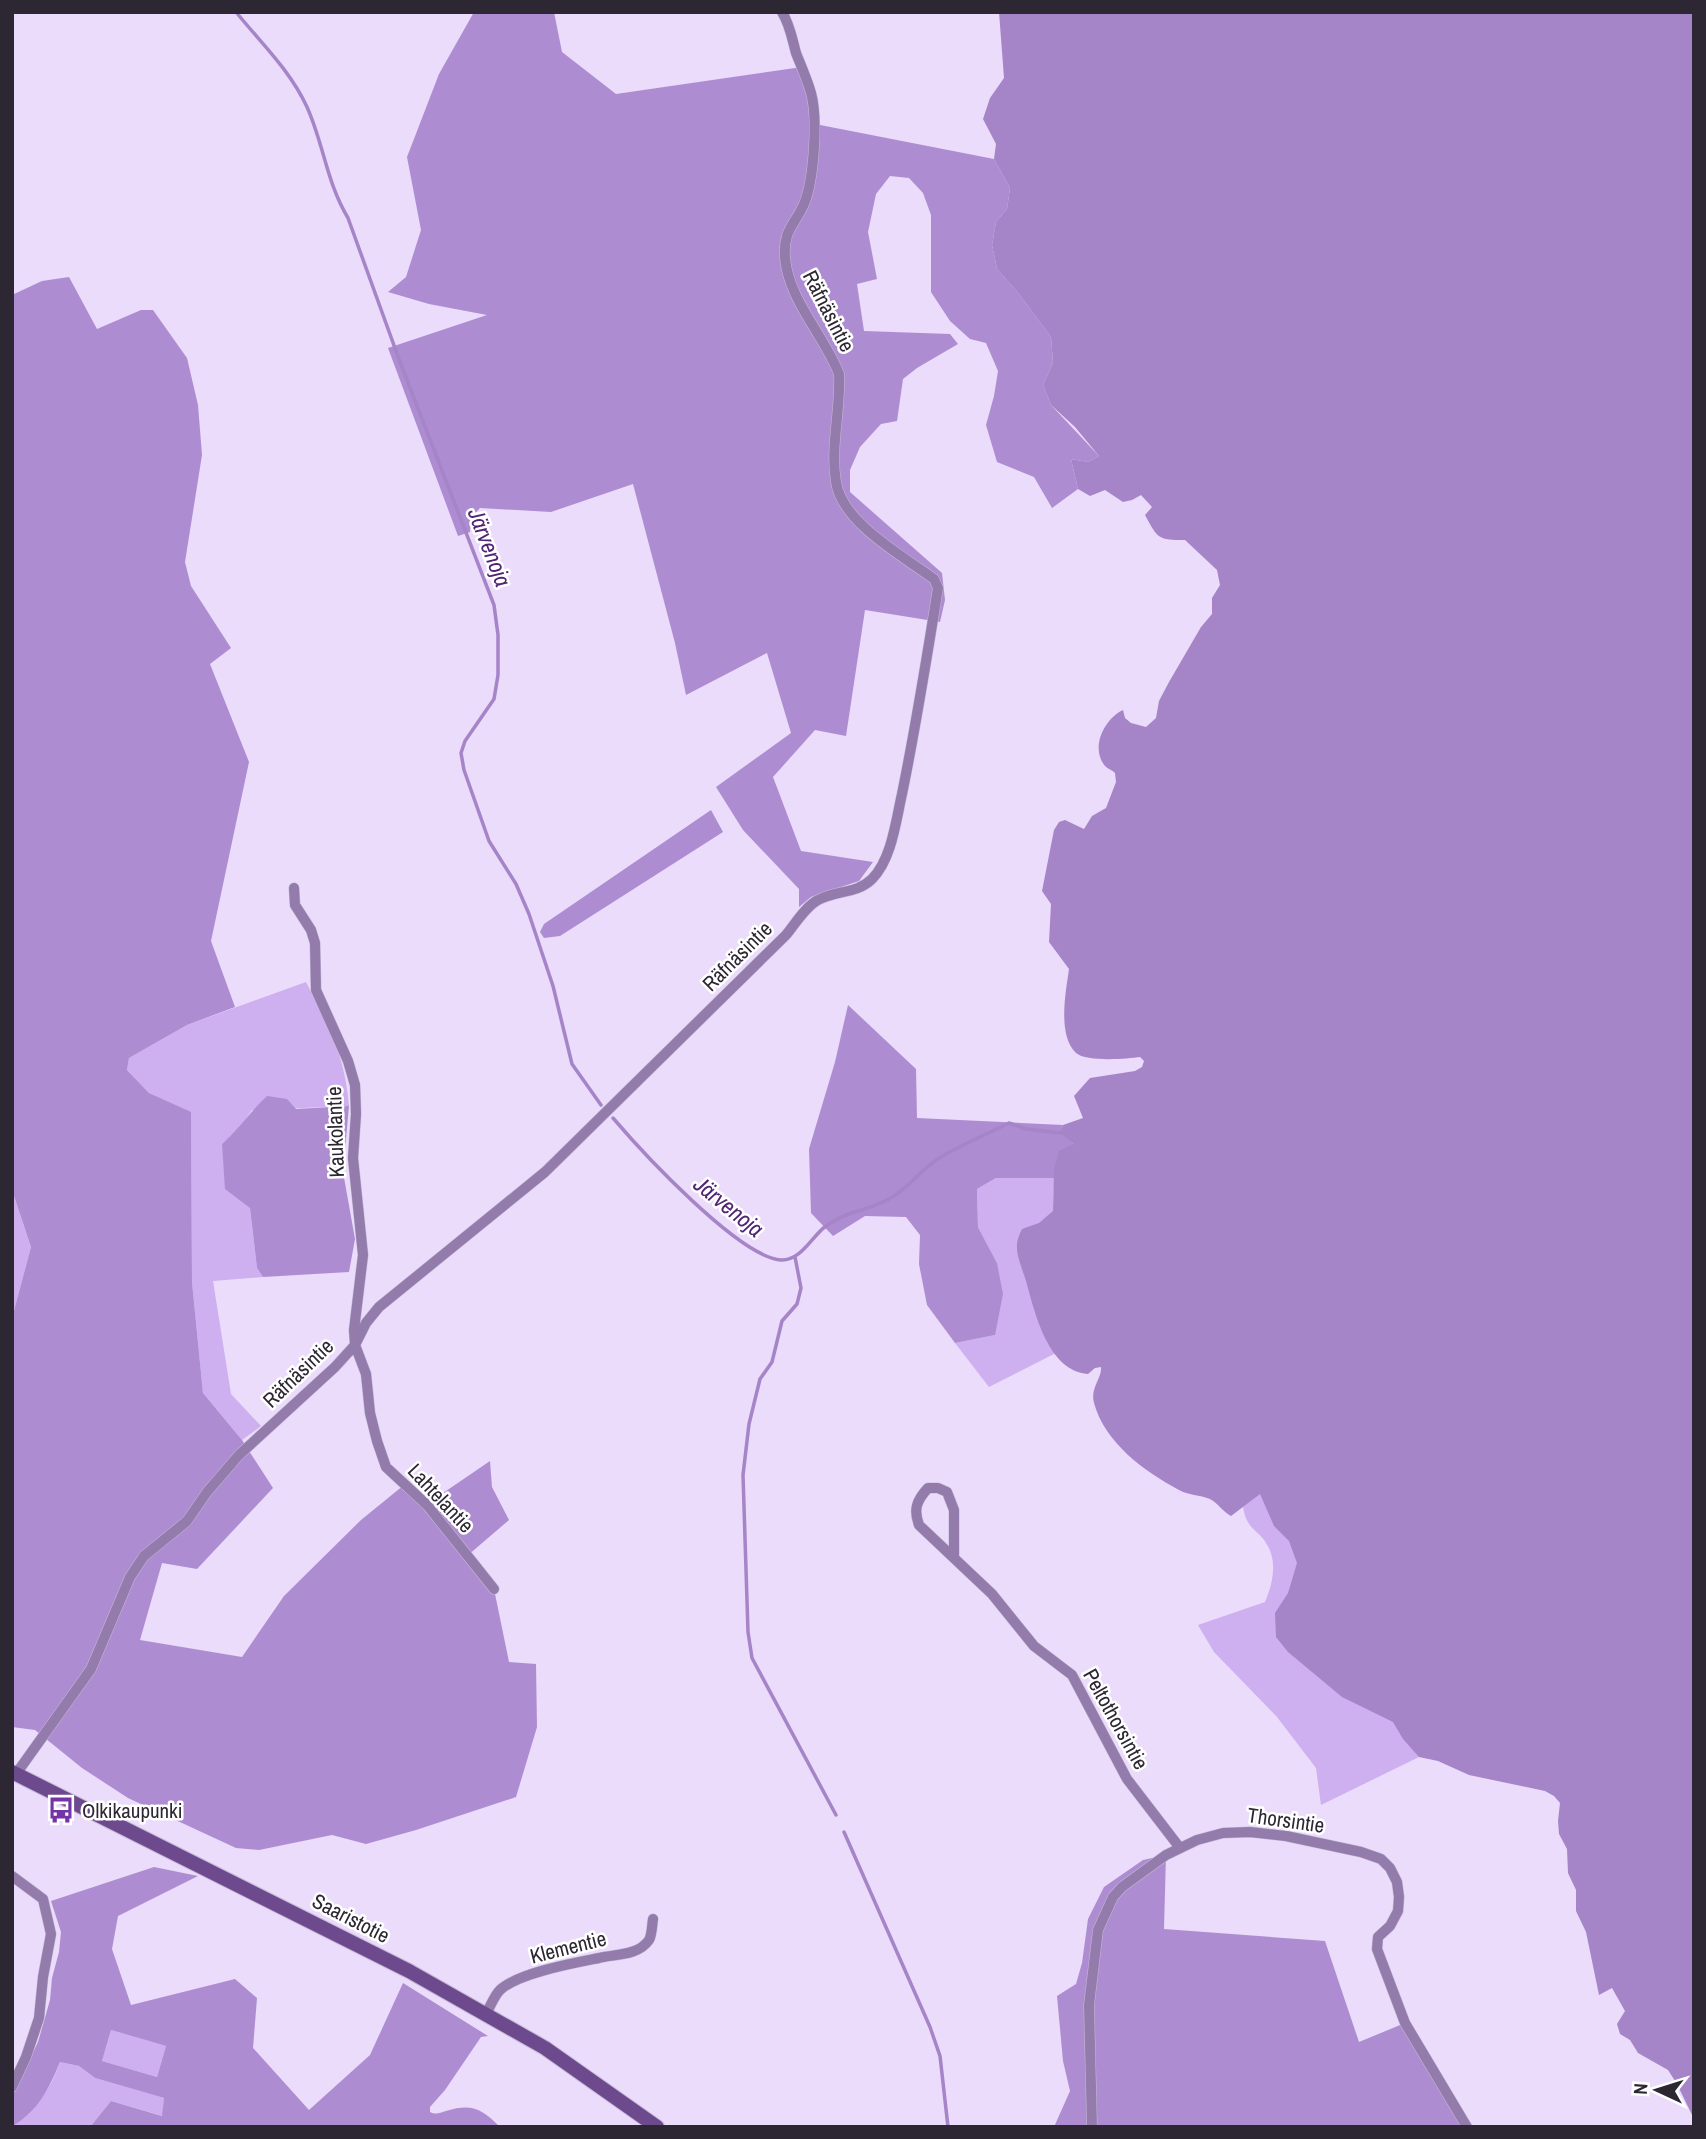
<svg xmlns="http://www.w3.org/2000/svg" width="1706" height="2139" font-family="'Archivo Narrow',sans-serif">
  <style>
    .green { fill: #ceaff0 }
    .forest { fill: #ae8cd1; fill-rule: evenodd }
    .water { fill: #a684c8 }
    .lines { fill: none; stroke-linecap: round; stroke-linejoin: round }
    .stream { stroke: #a684c8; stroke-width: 3.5 }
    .minor-casing { stroke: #c8bbd6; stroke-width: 11 }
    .secondary-casing { stroke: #c8bbd6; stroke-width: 16 }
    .minor { stroke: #937cac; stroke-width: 10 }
    .secondary { stroke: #6d4a8e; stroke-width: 14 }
    .labels { text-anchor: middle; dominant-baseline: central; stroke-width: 5; stroke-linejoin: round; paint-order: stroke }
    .street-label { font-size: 21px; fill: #2c2732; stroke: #fff }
    .poi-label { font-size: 21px; fill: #2c2732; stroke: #fff; text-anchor: start }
    .water-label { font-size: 23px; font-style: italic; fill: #502374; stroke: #fff }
  </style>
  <rect width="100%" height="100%" fill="#eadcfa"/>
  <path class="green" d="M306 982C329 1027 345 1055 349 1106L252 1110 239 1129 222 1144 250 1208 257 1268 263 1277 213 1281 231 1394 261 1426 242 1440 203 1393 192 1282 191 1113 149 1093 127 1070 129 1058 187 1025Z
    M996 1178H1054L1053 1211 1063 1330 1054 1354 989 1387 955 1343 995 1335 997 1263 978 1227 977 1189Z
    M12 1190 31 1247 12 1318Z
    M1277 1471 1455 1731 1419 1757 1321 1805 1316 1768 1277 1717 1214 1652 1198 1625 1265 1602C1273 1583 1278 1561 1266 1543 1262 1535 1252 1530 1248 1522 1245 1518 1244 1511 1243 1507Z
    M111 2030 166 2046 157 2077 102 2061Z
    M60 2062 79 2066 95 2078 164 2098 163 2116 111 2101 90 2127H13C39 2103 48 2095 60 2062Z"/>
  <path class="forest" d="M474 12H554L562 52 616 94 802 67 815 124 994 159 1010 188 1007 209 996 222 992 245 997 269 1019 294 1051 337 1053 363 1043 385 1051 405 1099 456 1088 462 1071 459 1078 489 1052 508 1034 477 997 462 986 425 994 396 998 371 986 343 970 339 950 321 931 292V215L923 193 909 178 890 176 876 194 868 232 877 279 857 284 864 331 950 334 958 344 917 368 903 379 897 421 881 424 860 447 850 470V492L942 573 945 600 940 622 865 610 846 736 815 730 773 777 801 851 873 862 859 881 811 897 799 907V889L743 830 716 787 791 733 767 653 686 695 675 643 633 484 551 512 480 508 471 518 470 532 458 536 388 348 487 315 429 304 388 292 406 277 421 230 407 157 439 74Z
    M69 277 97 329 141 310H153L187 358 198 405 202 455 185 562 191 586 231 648 210 664 249 762 211 941 235 1007 187 1025 129 1058 127 1070 149 1093 191 1112 192 1282 203 1393 242 1440 273 1488 197 1569 162 1563 140 1640 242 1657 284 1596 361 1520 404 1485 427 1504 490 1461 492 1487 509 1520 467 1556 494 1589 509 1662 536 1664 537 1727 516 1797 416 1830 366 1844 332 1835 259 1850 236 1848 128 1798 82 1768 35 1730 12 1727V1318L31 1247 12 1190V295L42 281Z
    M711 810 723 832 560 936 544 938 540 932 544 924Z
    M848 1005 916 1069 917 1118 1063 1125 1061 1133 1073 1144 1054 1169V1178H996L977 1189 978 1227 997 1263 1003 1294 995 1335 955 1343 927 1305 919 1264 920 1235 906 1217 865 1216 833 1236 811 1213 809 1149 835 1062Z
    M267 1096 287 1099 296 1109 349 1106 343 1172 355 1239 349 1272 263 1277 257 1268 250 1208 225 1189 222 1144C239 1129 251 1111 267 1096Z
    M1166 1855 1164 1929 1325 1941 1359 2042 1405 2023 1467 2127H1054L1070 2091 1063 2061 1057 1996 1076 1984 1082 1963 1088 1919 1104 1887 1143 1860Z
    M154 1867 198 1876 118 1916 112 1949 131 2005 235 1979 257 1998 253 2048 309 2110 370 2055 403 1983 488 2036 481 2037 445 2090 430 2107V2112C436 2115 439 2113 446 2111 472 2103 482 2109 500 2127H90L111 2101 162 2116 164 2098 95 2078 79 2066 60 2062C48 2091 39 2109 12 2127V2095L38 2042 50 2000 52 1978 59 1952 61 1932 51 1901ZM111 2030 166 2046 157 2077 102 2061Z"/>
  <path class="water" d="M999 12H1694V2119L1677 2084 1668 2070 1638 2053 1630 2040 1620 2034 1617 2024 1625 2011 1612 1988 1599 1995 1586 1932 1576 1911V1890L1568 1873 1567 1849 1559 1834 1558 1821 1560 1803 1554 1796 1545 1791 1469 1775 1438 1761 1419 1757 1403 1739 1393 1722 1342 1697 1288 1652 1276 1637 1275 1613 1288 1593 1297 1563 1289 1541 1274 1526 1260 1494 1231 1516C1222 1511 1218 1503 1210 1499 1200 1495 1188 1495 1179 1490 1144 1471 1105 1443 1094 1403 1090 1387 1102 1379 1101 1367L1095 1368 1088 1374C1048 1371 1035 1313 1026 1281 1023 1271 1016 1255 1017 1245 1017 1240 1020 1233 1022 1229L1039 1223 1053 1211 1054 1169 1059 1151 1073 1144 1060 1133 1063 1125 1083 1118 1074 1096 1090 1078 1135 1071 1142 1067 1144 1061 1140 1057C1126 1059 1086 1062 1076 1053 1057 1035 1066 991 1069 969L1049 942 1051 904 1042 891 1054 830 1059 822 1065 820 1084 829 1092 816 1106 808 1116 782 1115 773C1112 770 1108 769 1105 766 1090 748 1104 719 1123 710L1125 718 1131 723 1146 727 1156 718 1159 701 1169 682 1201 627 1212 614V598L1220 585 1217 570 1185 540C1158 540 1158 539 1145 515L1152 507 1141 495 1132 500 1123 502 1105 490 1090 496 1078 489 1071 459 1088 462 1099 456 1075 427 1051 405 1043 385 1053 363 1051 337 1019 294 997 269 992 245 996 222 1007 209 1010 188 994 159 996 144 983 119 990 98 1004 78Z"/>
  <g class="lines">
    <path class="stream" d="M236 12C261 43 290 70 307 107 324 145 326 181 348 218L400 362 494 605 498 635V675L494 699 465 741 461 753 464 770 489 841 516 884 529 914 553 986 572 1064 601 1105
      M613 1118C642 1152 739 1257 781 1260 801 1261 812 1236 826 1226 848 1210 868 1211 889 1199 908 1189 920 1170 938 1159 960 1145 986 1135 1009 1123L1026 1129 1060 1133
      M795 1257 801 1288 797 1304 782 1321 772 1362 760 1379 749 1424 743 1475 748 1632 752 1658 836 1815
      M844 1832 930 2027 940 2056 948 2127"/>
    <g class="minor-casing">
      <path id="minor" d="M294 888 295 905 311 930 315 943 316 990 348 1061 355 1085 356 1114 353 1158 363 1255 354 1330 355 1345 366 1374 370 1413 377 1441 386 1467 427 1505 494 1589
        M954 1557V1510L947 1492 938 1488H928C917 1500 913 1509 919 1525L992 1594 1034 1646 1072 1675 1127 1779 1180 1848
        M16 1774 91 1669 130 1577 144 1556 187 1521 207 1492 239 1455 335 1367 355 1345 366 1323 379 1307 545 1172 786 935C795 924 806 906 818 900 836 890 857 894 872 879 892 859 896 820 902 794 916 726 927 657 938 588L934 579C903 556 842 523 836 482 830 447 841 409 839 374 824 335 789 301 785 258 783 230 794 226 804 204 814 180 818 118 811 93 807 79 801 66 796 53 792 38 790 25 782 12
        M12 1876 43 1899 51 1934 43 1977 39 2018 26 2057 12 2087
        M486 2014C490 2007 494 1996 500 1990 518 1973 574 1963 599 1958 615 1954 638 1956 649 1940 652 1935 652 1925 653 1919
        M1092 2127 1089 2005 1098 1930 1113 1897 1122 1887 1166 1855 1197 1840 1223 1833 1250 1832 1286 1836 1361 1852 1381 1859 1390 1868 1397 1882 1399 1897 1398 1911 1390 1926 1378 1937 1377 1949 1405 2023 1467 2127"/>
    </g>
    <g class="secondary-casing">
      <path id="secondary" d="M12 1772 409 1971 545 2048 657 2127"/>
    </g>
    <use href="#minor" class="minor"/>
    <use href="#secondary" class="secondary"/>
  </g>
  <defs>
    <g id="bus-bare" transform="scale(2.1)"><path d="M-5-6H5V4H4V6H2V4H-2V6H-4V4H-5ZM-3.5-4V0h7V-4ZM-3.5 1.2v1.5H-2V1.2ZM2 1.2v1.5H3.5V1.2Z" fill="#7533a8" stroke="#fff" stroke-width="2.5" paint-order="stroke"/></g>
  </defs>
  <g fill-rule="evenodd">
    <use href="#bus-bare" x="61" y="1810"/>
  </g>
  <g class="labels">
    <g class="street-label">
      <text transform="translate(829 311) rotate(63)">Räfnäsintie</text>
      <text transform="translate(737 956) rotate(-45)">Räfnäsintie</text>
      <text transform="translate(335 1132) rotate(-92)">Kaukolantie</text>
      <text transform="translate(298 1373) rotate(-44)">Räfnäsintie</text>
      <text transform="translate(441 1498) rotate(47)">Lahtelantie</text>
      <text transform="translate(1116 1719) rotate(61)">Peltothorsintie</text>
      <text transform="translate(1286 1820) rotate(8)">Thorsintie</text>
      <text transform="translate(351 1918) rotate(27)">Saaristotie</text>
      <text transform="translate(568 1947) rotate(-14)">Klementie</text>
    </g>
    <g class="poi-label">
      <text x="82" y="1810">Olkikaupunki</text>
    </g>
    <g class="water-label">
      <text transform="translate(490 547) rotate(69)">Järvenoja</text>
      <text transform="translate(729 1206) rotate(39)">Järvenoja</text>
    </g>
  </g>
  <rect width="1706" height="2139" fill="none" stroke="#2c2732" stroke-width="28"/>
  <g transform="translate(1657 2090) rotate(274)" stroke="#ffffff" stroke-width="5" paint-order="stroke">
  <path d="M0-5L12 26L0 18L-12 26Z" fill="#2c2732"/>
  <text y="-10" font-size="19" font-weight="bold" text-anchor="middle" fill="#2c2732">N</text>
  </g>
</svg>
